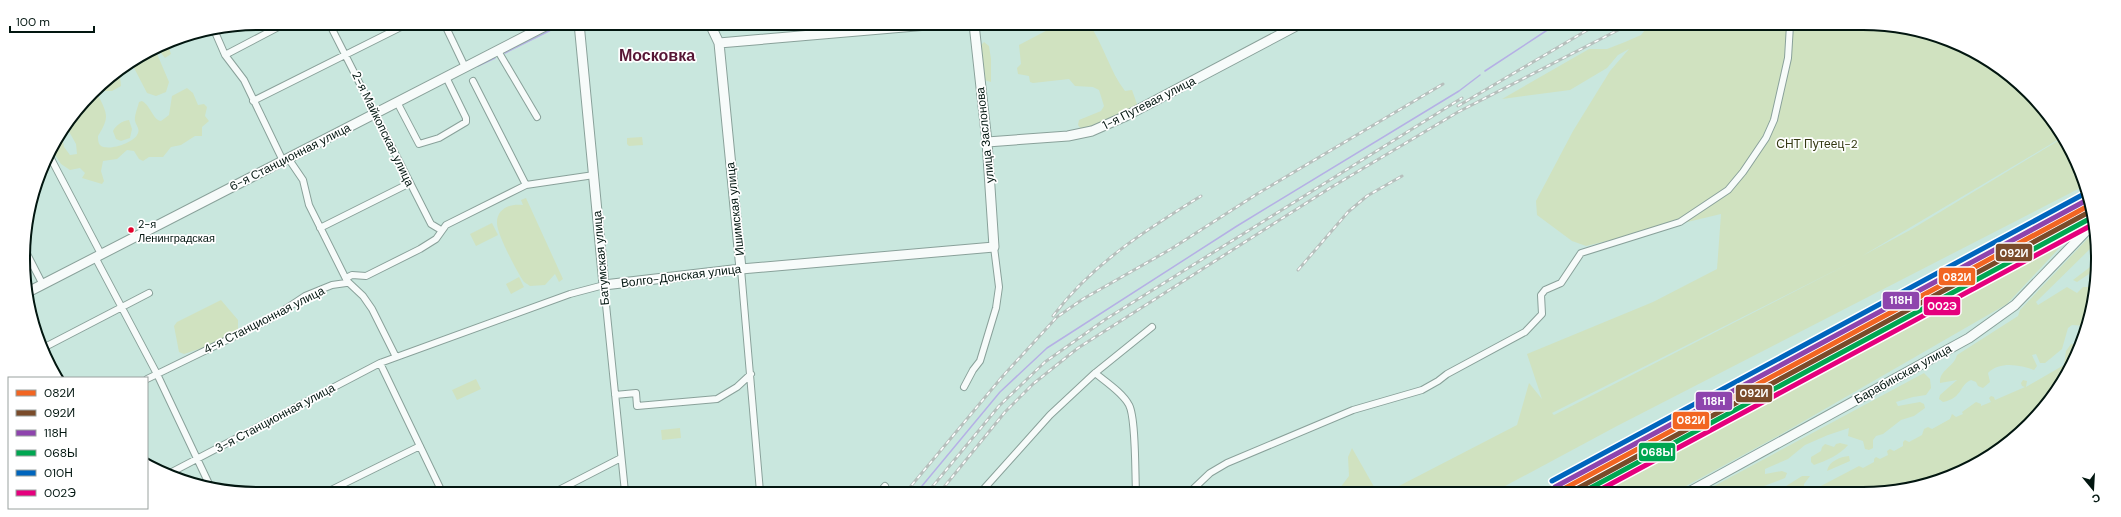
<svg xmlns="http://www.w3.org/2000/svg" width="2121" height="517" font-family="'DM Sans',sans-serif">
  <style>
    .green { fill: #d0e2c0; fill-rule: evenodd }
    .lines { fill: none; stroke-linecap: round; stroke-linejoin: round }
    .stream { stroke: #b5b0e5; stroke-width: 1.5 }
    .street-casing { stroke: #89a19a; stroke-width: 8 }
    .secondary-casing { stroke: #89a19a; stroke-width: 11 }
    .street { stroke: #f7fbfa; stroke-width: 6 }
    .secondary { stroke: #f7fbfa; stroke-width: 9 }
    .rail-casing { stroke: #b6bfbc; stroke-width: 3 }
    .rail { stroke: #fff; stroke-width: 1.5; stroke-dasharray: 4.5; stroke-linecap: butt }
    .rail-1-casing { stroke: #fff; stroke-width: 8 }
    .rail-2-casing { stroke: #fff; stroke-width: 8 }
    .rail-3-casing { stroke: #fff; stroke-width: 8 }
    .rail-4-casing { stroke: #fff; stroke-width: 8 }
    .rail-5-casing { stroke: #fff; stroke-width: 8 }
    .rail-6-casing { stroke: #fff; stroke-width: 8 }
    .rail-1 { stroke: #f26522; stroke-width: 5 }
    .rail-2 { stroke: #7a4b2a; stroke-width: 5 }
    .rail-3 { stroke: #8e44ad; stroke-width: 5 }
    .rail-4 { stroke: #00a651; stroke-width: 5 }
    .rail-5 { stroke: #0065bd; stroke-width: 5 }
    .rail-6 { stroke: #e5007d; stroke-width: 5 }
    .bus-dot { fill: #e4002b; stroke: #fff; stroke-width: 1.5 }
    .labels { text-anchor: middle; dominant-baseline: central; stroke-width: 3.5; stroke-linejoin: round; paint-order: stroke }
    .bus-label { font-size: 11px; fill: #021610; stroke: #fff; text-anchor: start }
    .street-label { font-size: 12px; fill: #021610; stroke: #fff }
    .park-label { font-size: 12px; fill: #343812; stroke: #fff }
    .district-label { font-size: 16px; font-weight: bold; fill: #571635; stroke: #fff }
    .rim { fill: none; stroke: #021610; stroke-width: 2 }
    .line-badge { stroke: #fff; stroke-width: 1.5 }
    .badge-label { font-size: 11px; text-anchor: middle; font-weight: bold; fill: #fff }
  </style>
  <rect width="100%" height="100%" fill="#c9e7de"/>
  <path class="green" d="M1059 24H1089C1104 45 1109 70 1125 91L1132 90 1137 104 1134 108 1099 126 1081 129 1078 125 1079 120 1101 111 1104 106 1099 90 1093 87 1075 86 1069 79 1033 83 1030 82 1029 76 1018 74 1017 68 1021 64 1019 45Z
    M1649 25H1893L1980 55 2049 115 2061 138 1862 256 1912 229 2061 139 2084 186 1617 426 1494 492H1396L1397 487 1517 425 1529 383 1542 399 1527 354 1653 302 1717 269 1721 214 1586 246 1572 241 1537 215 1536 201 1573 131 1610 71 1629 49 1618 55 1607 68 1570 90 1502 99 1589 49H1607L1625 42 1641 35ZM1850 263 1554 415 1552 413Z
    M167 42 171 54 165 58 157 48Z
    M984 42 989 46 991 59V82L984 80 981 45Z
    M155 49 169 82 166 92 156 96 147 93 132 64Z
    M123 69 120 76 121 86 112 91H105L103 82Z
    M187 88 193 93 198 105 204 104 207 107 205 116 209 121 202 127V136H195L181 145 171 147 163 157H149L143 161 139 159 134 151 127 150 117 159 103 161 101 171 104 181 102 184 82 178 85 173 80 168 70 170 61 164 51 149 62 136 64 147 70 155 77 154 76 144 67 128 93 95 99 97C108 115 109 118 98 136 98 139 98 143 100 145 107 152 133 143 137 135 141 129 136 126 135 121 134 116 138 107 139 102L142 101C151 106 153 120 161 121L169 115 172 96Z
    M129 120 132 129 130 138 121 141 116 139 113 131C116 125 122 121 129 120Z
    M642 137 643 145 629 146 627 144V138Z
    M526 198 563 279 559 282 555 274 545 285 530 286 524 282C517 272 498 236 497 224 496 209 510 203 523 205L521 200Z
    M492 223 498 235 476 246 470 234Z
    M2078 228 2007 304 1778 436 1675 492H1598L1991 270 2069 230Z
    M2092 234 2093 246 2036 302 2038 305 2067 287 2077 293 2083 287H2096L2085 326 2072 325 2068 328 2062 349 2045 363H2040L2036 354 2032 355 2037 366 2034 370C2020 365 2000 361 1988 373L1990 382 1983 388 1978 386 1976 382 1971 380C1959 385 1963 398 1943 402L1939 399 1940 395 1957 380 1940 383C1939 370 1954 367 1957 355L2018 316 2020 310Z
    M2094 264 2095 270 2077 282 2073 280Z
    M519 277 524 287 511 294 506 284Z
    M221 300 238 320V329L220 342 184 354 179 352 174 326 177 322Z
    M2071 344 2076 345 2078 349 2076 354 2069 358 2068 362 2075 358 2074 363 2029 425 1966 470 1893 492H1814L1817 488 1859 466 1863 468 1874 462V459L1876 457 1880 459 1888 455 1887 451 1890 449 1894 451 1903 446V442L1905 440 1909 442 1922 435 1924 429 1928 427 1932 429 1950 419 1952 414 1956 417 1963 414 1962 412 1976 402 1981 404V406L1991 402 1989 398 1991 396 1994 397 1995 400 2025 387 2022 386 2021 383 2023 380 2027 381 2026 387 2064 365 2066 351Z
    M1924 373 1930 379 1931 388 1926 395 1913 397 1896 402 1898 406 1920 402 1924 404 1925 408 1914 416 1901 420 1883 434 1876 436 1873 440V448L1869 450 1865 449 1863 441 1848 436 1849 428 1828 435 1805 445 1788 459 1765 469V474L1782 471 1787 473 1785 478 1764 486 1757 492H1703Z
    M476 379 481 389 457 400 452 390Z
    M680 428 681 438 662 440 661 430Z
    M1840 443 1848 445C1841 454 1826 461 1814 465L1811 462V457L1821 451 1822 447 1825 444 1834 447 1836 444Z
    M1352 448 1377 492H1337L1349 476 1348 457Z
    M1849 456 1850 461 1827 471C1829 461 1840 457 1849 456Z
    M1802 476H1810L1804 484V492H1784L1783 488Z"/>
  <g class="lines">
    <path class="stream" d="M505 53 565 23
      M478 66 495 58
      M1485 71 1555 25
      M917 492 1000 392 1047 348 1237 226 1459 91 1480 75"/>
    <g class="street-casing">
      <path id="street" d="M329 23 431 224 441 230
        M444 23 465 67
        M215 32 225 55 244 80 283 161
        M498 51 537 117
        M225 55 286 23
        M473 81 526 185
        M253 101 409 23
        M397 102 419 144 439 138 466 122V118L446 77
        M48 153 101 254
        M288 158 303 180 309 205 347 281 363 296 372 309 396 357
        M320 228 410 183
        M24 248 43 285
        M95 257 157 374 210 486
        M741 269 760 492
        M45 347 149 293
        M380 363 442 492
        M1095 373C1106 382 1123 393 1129 405 1136 418 1135 474 1136 492
        M147 379 272 318 305 296 332 285 346 283 348 277 352 275 366 276 420 249 436 239 446 225 526 185 594 175
        M964 387 973 370 980 361 996 308 999 287 994 247
        M615 395 636 393 637 406 717 399 737 387 751 374
        M170 473 380 363 570 294 604 285 625 492
        M327 492 420 446
        M555 492 621 458
        M880 492 885 486
        M981 492 1050 415 1095 373 1152 327
        M1190 492 1210 473 1227 463 1353 410 1422 390 1438 381 1447 374 1525 332 1542 314 1541 295 1545 290 1561 283 1581 253 1680 222 1728 190 1743 172 1766 138 1774 120 1788 58 1790 25"/>
    </g>
    <g class="secondary-casing">
      <path id="secondary" d="M579 23 604 285 741 269 994 247 987 142 974 24
        M710 24 719 43 741 269
        M719 43 939 24
        M987 142 1068 136 1092 131 1126 116 1300 24
        M28 292 551 23
        M1689 492 1969 338 2015 305 2092 225"/>
    </g>
    <use href="#street" class="street"/>
    <use href="#secondary" class="secondary"/>
    <g class="rail-casing">
      <path id="rail" d="M1458 106 1596 25
        M1298 270 1348 212 1367 196 1402 176
        M1053 316C1093 263 1146 230 1201 196
        M906 492 1002 377 1057 317 1083 299 1171 249 1257 194 1443 84
        M928 492 999 406 1045 362 1106 319 1462 98
        M940 492 1005 412 1033 384 1078 348 1330 188 1458 112 1628 25
        M1549 492 2090 200"/>
    </g>
    <use href="#rail" class="rail"/>
    <g class="rail-1-casing">
      <path id="rail-1" d="M1558 492 2090 205"/>
    </g>
    <g class="rail-2-casing">
      <path id="rail-2" d="M1571 492 2091 211"/>
    </g>
    <g class="rail-3-casing">
      <path id="rail-3" d="M1555 487 2087 200"/>
    </g>
    <g class="rail-4-casing">
      <path id="rail-4" d="M1583 492 2091 218"/>
    </g>
    <g class="rail-5-casing">
      <path id="rail-5" d="M1552 481 2084 194"/>
    </g>
    <g class="rail-6-casing">
      <path id="rail-6" d="M1596 492 2092 225"/>
    </g>
    <use href="#rail-1" class="rail-1"/>
    <use href="#rail-2" class="rail-2"/>
    <use href="#rail-3" class="rail-3"/>
    <use href="#rail-4" class="rail-4"/>
    <use href="#rail-5" class="rail-5"/>
    <use href="#rail-6" class="rail-6"/>
  </g>
  <circle class="bus-dot" cx="131" cy="230" r="3.5"/>
  <g class="labels">
    <g class="bus-label">
      <text x="138" y="224">2-я<tspan x="138" dy="14">Ленинградская</tspan></text>
    </g>
    <g class="street-label">
      <text transform="translate(1149 103) rotate(-27)">1-я Путевая улица</text>
      <text transform="translate(383 129) rotate(64)">2-я Майкопская улица</text>
      <text transform="translate(985 135) rotate(-96)">улица Заслонова</text>
      <text transform="translate(290 157) rotate(-27)">6-я Станционная улица</text>
      <text transform="translate(735 209) rotate(-96)">Ишимская улица</text>
      <text transform="translate(601 258) rotate(-95)">Батумская улица</text>
      <text transform="translate(681 276) rotate(-7)">Волго-Донская улица</text>
      <text transform="translate(264 320) rotate(-27)">4-я Станционная улица</text>
      <text transform="translate(1903 374) rotate(-29)">Барабинская улица</text>
      <text transform="translate(275 418) rotate(-28)">3-я Станционная улица</text>
    </g>
    <g class="park-label">
      <text x="1817" y="144">СНТ Путеец-2</text>
    </g>
    <g class="district-label">
      <text x="657" y="55">Московка</text>
    </g>
  </g>
  <path d="M0 0H2121V517H0ZM258 30H1863A228 228 0 0 1 2091 258V259A228 228 0 0 1 1863 487H258A228 228 0 0 1 30 259V258A228 228 0 0 1 258 30Z" fill="#fff" fill-rule="evenodd"/>
  <path class="rim" d="M258 30H1863A228 228 0 0 1 2091 258V259A228 228 0 0 1 1863 487H258A228 228 0 0 1 30 259V258A228 228 0 0 1 258 30Z"/>
  <g class="line-badge">
    <rect x="1995" y="243" width="38" height="19" rx="4" fill="#7a4b2a"/>
    <rect x="1938" y="267" width="38" height="19" rx="4" fill="#f26522"/>
    <rect x="1882" y="291" width="38" height="19" rx="4" fill="#8e44ad"/>
    <rect x="1923" y="296" width="38" height="20" rx="4" fill="#e5007d"/>
    <rect x="1735" y="384" width="38" height="19" rx="4" fill="#7a4b2a"/>
    <rect x="1695" y="391" width="38" height="20" rx="4" fill="#8e44ad"/>
    <rect x="1672" y="411" width="38" height="19" rx="4" fill="#f26522"/>
    <rect x="1638" y="442" width="38" height="20" rx="4" fill="#00a651"/>
  </g>
  <g class="badge-label">
    <text x="2014" y="257">092И</text>
    <text x="1957" y="281">082И</text>
    <text x="1901" y="304">118Н</text>
    <text x="1942" y="310">002Э</text>
    <text x="1754" y="397">092И</text>
    <text x="1714" y="405">118Н</text>
    <text x="1691" y="424">082И</text>
    <text x="1657" y="456">068Ы</text>
  </g>
  <rect x="8" y="377" width="140" height="132" fill="#ffffff" stroke="#9aa29f"/>
  <rect x="16" y="390" width="20" height="6" fill="#f26522" stroke="#9aa29f"/>
  <text x="44" y="397" font-size="12" fill="#021610">082И</text>
  <rect x="16" y="410" width="20" height="6" fill="#7a4b2a" stroke="#9aa29f"/>
  <text x="44" y="417" font-size="12" fill="#021610">092И</text>
  <rect x="16" y="430" width="20" height="6" fill="#8e44ad" stroke="#9aa29f"/>
  <text x="44" y="437" font-size="12" fill="#021610">118Н</text>
  <rect x="16" y="450" width="20" height="6" fill="#00a651" stroke="#9aa29f"/>
  <text x="44" y="457" font-size="12" fill="#021610">068Ы</text>
  <rect x="16" y="470" width="20" height="6" fill="#0065bd" stroke="#9aa29f"/>
  <text x="44" y="477" font-size="12" fill="#021610">010Н</text>
  <rect x="16" y="490" width="20" height="6" fill="#e5007d" stroke="#9aa29f"/>
  <text x="44" y="497" font-size="12" fill="#021610">002Э</text>
  <g transform="translate(2093 489) rotate(162)" stroke="#ffffff" stroke-width="3" paint-order="stroke">
  <path d="M0-3L7 15L0 10L-7 15Z" fill="#021610"/>
  <text y="-6" font-size="11" font-weight="bold" text-anchor="middle" fill="#021610">С</text>
  </g>
  <path d="M10 26v6h84v-6" fill="none" stroke="#021610" stroke-width="2"/>
  <text x="16" y="26" font-size="12" fill="#021610" stroke="#ffffff" stroke-width="3" paint-order="stroke">100 m</text>
</svg>
